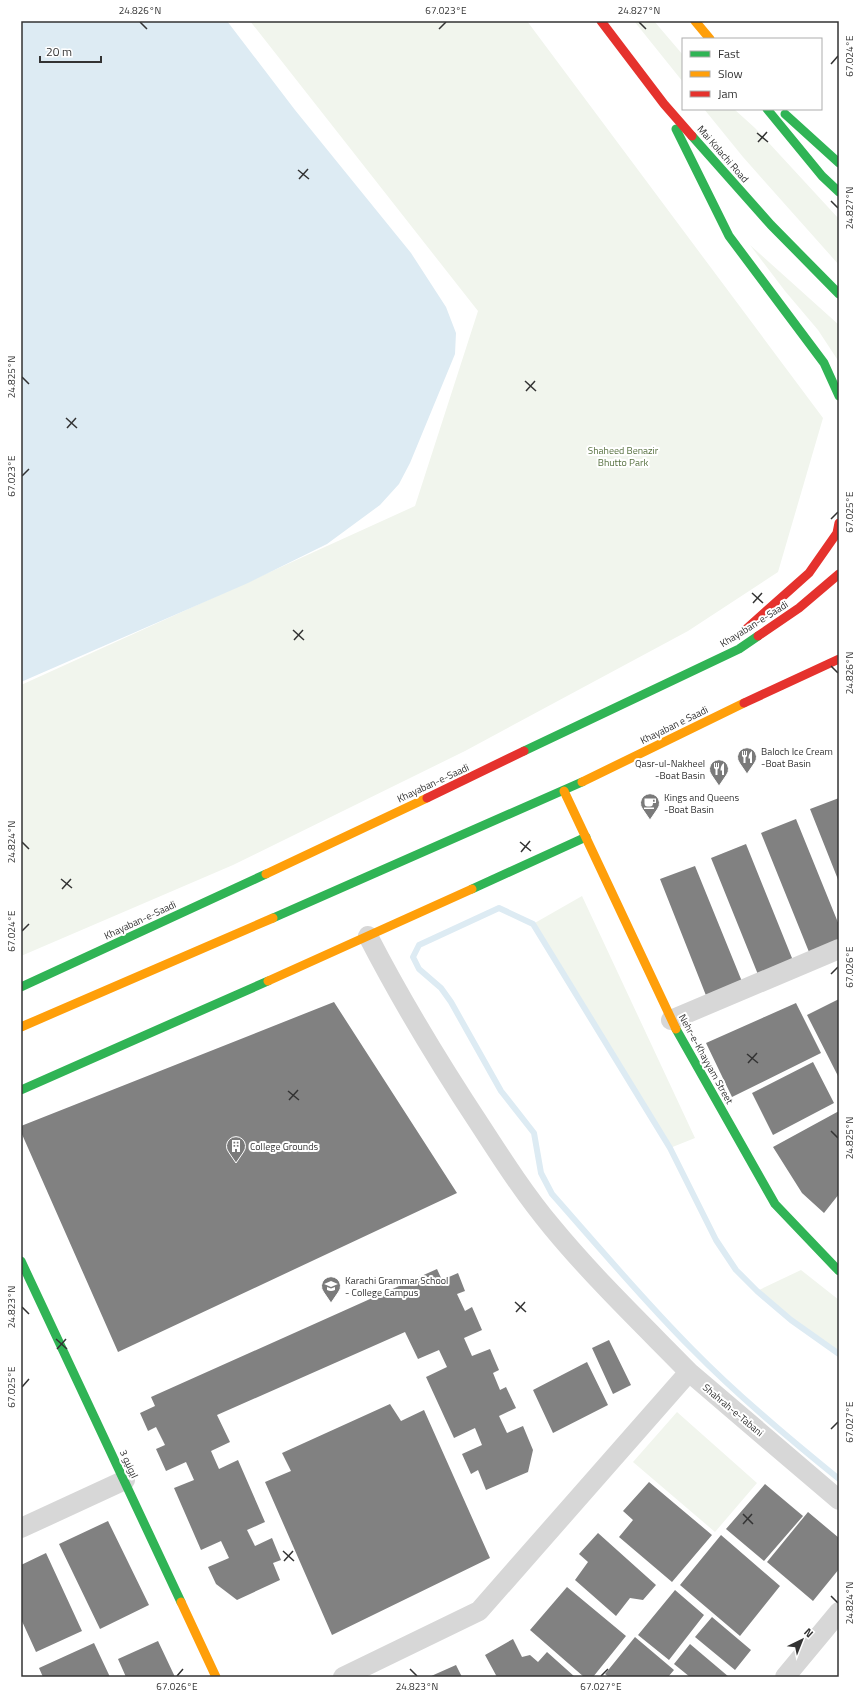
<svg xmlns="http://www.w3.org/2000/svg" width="860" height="1698" font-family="'Titillium Web',Cairo,sans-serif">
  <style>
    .green { fill: #f1f5ed }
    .water { fill: #ddebf3 }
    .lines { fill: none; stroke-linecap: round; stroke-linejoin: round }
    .stream { stroke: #ddebf3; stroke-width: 6 }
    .building { fill: #818181 }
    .street { stroke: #d7d7d7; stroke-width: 20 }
    .fast { stroke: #30b455; stroke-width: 9 }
    .slow { stroke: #ff9f0a; stroke-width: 9 }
    .jam { stroke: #e5322d; stroke-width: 9 }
    .ticks { fill: none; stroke: #333; stroke-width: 1.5 }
    .labels { text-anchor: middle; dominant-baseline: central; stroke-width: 4; stroke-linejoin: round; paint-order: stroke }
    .street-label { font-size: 10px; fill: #333; stroke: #fff }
    .park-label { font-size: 10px; fill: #56703f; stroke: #fff }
    .poi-label { font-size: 10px; fill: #333; stroke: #fff; text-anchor: start }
    .neatline { fill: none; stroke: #333; stroke-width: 1.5 }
    .ticks-label { font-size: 10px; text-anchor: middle; fill: #333 }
  </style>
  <rect width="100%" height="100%" fill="#fff"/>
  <path class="green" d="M250 21H527L823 418 778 572 688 631 465 751 233 865 21 956V685L415 506 478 311Z
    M634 21H654L683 55V82Z
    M704 109H734L755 128 839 219V265L743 157Z
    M750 245 839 325V362L818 330 785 291Z
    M582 896 695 1138 670 1148 533 924Z
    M801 1270 839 1300V1354L791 1320 757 1291Z
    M677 1412 757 1483 715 1532 633 1462Z"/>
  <path class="water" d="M21 21H227L295 110 411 253 446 307 456 333 455 354 410 463 399 484 380 505 327 544 248 583 21 682Z"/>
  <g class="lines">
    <path class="stream" d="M839 1354 791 1320 757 1291 736 1270 716 1240 670 1148 533 924 499 908 419 945 413 957 419 969 441 988 451 1002 501 1091 534 1133 541 1173 552 1194C598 1246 643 1300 692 1349 738 1396 788 1438 839 1479"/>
  </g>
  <path class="building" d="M839 798V882L810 809Z
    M796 819 839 925V940L809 952 761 833Z
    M746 844 794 963 759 977 711 858Z
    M695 866 743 984 707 998 660 879Z
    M839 999V1078L807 1015Z
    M334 1002 457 1193 118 1352 21 1132V1126Z
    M796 1003 821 1053 732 1097 706 1043Z
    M813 1062 834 1103 773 1135 752 1093Z
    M839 1111V1194L824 1213 802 1193 773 1147Z
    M437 1269 442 1280 458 1273 465 1291 457 1294 465 1311 472 1307 482 1330 464 1338 472 1356 490 1349 499 1370 493 1373 500 1390 506 1387 516 1408 499 1416 507 1433 523 1426 533 1450 528 1472 486 1490 478 1470 471 1474 462 1454 482 1445 475 1428 454 1438 426 1377 447 1367 439 1350 418 1359 405 1332 217 1415 230 1442 211 1451 219 1469 238 1460 265 1522 247 1530 255 1546 272 1538 281 1560 273 1563 280 1580 237 1600 216 1584 208 1567 229 1558 221 1541 201 1550 174 1488 194 1480 186 1462 166 1471 156 1449 165 1445 156 1427 148 1431 140 1413 155 1406 151 1397Z
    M609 1340 631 1385 613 1394 592 1348Z
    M587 1362 608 1405 553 1433 533 1390Z
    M390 1404 401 1421 424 1410 490 1558 332 1635 265 1482 291 1471 282 1453Z
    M649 1482 712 1535 672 1582 619 1537 633 1520 623 1511Z
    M765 1484 803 1516 764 1561 726 1529Z
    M808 1512 839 1538V1569L813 1601 767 1562Z
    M108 1521 149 1605 100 1629 59 1544Z
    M598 1533 656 1585 643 1600 630 1598 616 1616 575 1580 588 1562 579 1554Z
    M721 1535 780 1586 740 1636 680 1585Z
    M46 1553 82 1631 36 1652 21 1619V1565Z
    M567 1587 626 1636 593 1677H584L530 1630Z
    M675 1590 704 1615 669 1660 638 1635Z
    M712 1617 751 1650 735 1670 695 1637Z
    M635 1637 674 1670 668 1677H609L605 1674Z
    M513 1639 522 1657 530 1655 538 1662 547 1652 575 1677H497L485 1655Z
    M158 1641 175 1677H126L118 1659Z
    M94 1643 110 1677H43L39 1668Z
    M690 1644 729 1677H690L674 1664Z
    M456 1665 462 1677H429Z"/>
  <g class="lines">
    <path class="street" d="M368 936C402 1002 441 1066 482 1128 504 1162 526 1196 552 1227 594 1278 643 1325 689 1372
      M671 1020 839 949
      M21 1528 125 1480
      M343 1677 479 1611 689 1372 839 1500
      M785 1677 839 1612"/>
    <path class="fast" d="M767 109 822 176 839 192
      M785 114 839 163
      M676 129 729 236 824 363 839 396
      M692 136 771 225 839 294
      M524 751 739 649 758 636
      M472 889 586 837
      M273 918 582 782
      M21 987 266 874
      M676 1029 775 1204 839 1271
      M21 1090 268 981
      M21 1261 181 1602"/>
    <path class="slow" d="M695 21 710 39
      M582 782 744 703
      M564 791 676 1029
      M266 874 427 798
      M268 981 472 889
      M21 1027 273 918
      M181 1602 216 1677"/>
    <path class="jam" d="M601 21 664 104 692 136
      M745 630 809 573 837 533 839 523
      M758 636 799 608 839 574
      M744 703 839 659
      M427 798 524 751"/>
  </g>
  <path class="ticks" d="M140 22 147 29M639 22 646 29M439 29 446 22M831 64 838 56M757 133 768 142M758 142 767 132M298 170 309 179M299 179 308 169M831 201 838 208M22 377 29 384M525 381 536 391M526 391 535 381M66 418 77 428M67 428 76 418M22 476 29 469M831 519 838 512M752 593 763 603M753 603 762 593M293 630 304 640M294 640 303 630M831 666 838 673M22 842 29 849M520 842 531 851M521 852 530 841M61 879 72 888M62 889 71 879M22 931 29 924M831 974 838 967M747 1054 758 1063M748 1063 757 1053M288 1091 299 1100M289 1100 298 1090M831 1131 838 1138M515 1302 526 1312M22 1307 29 1314M516 1312 525 1302M56 1339 67 1349M57 1349 66 1339M22 1387 29 1379M831 1429 838 1422M743 1514 753 1524M743 1524 752 1514M283 1551 294 1561M284 1561 293 1551M831 1596 838 1603M410 1669 417 1676M177 1676 183 1669M601 1676 608 1669"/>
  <defs>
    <g id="restaurant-pin" transform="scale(1)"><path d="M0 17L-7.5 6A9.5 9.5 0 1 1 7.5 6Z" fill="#7a7a7a" stroke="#fff"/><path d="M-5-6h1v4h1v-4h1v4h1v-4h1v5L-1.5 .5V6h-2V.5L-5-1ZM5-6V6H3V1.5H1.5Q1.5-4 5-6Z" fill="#fff"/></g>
    <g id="cafe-pin" transform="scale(1)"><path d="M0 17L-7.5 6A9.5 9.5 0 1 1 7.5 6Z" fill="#7a7a7a" stroke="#fff"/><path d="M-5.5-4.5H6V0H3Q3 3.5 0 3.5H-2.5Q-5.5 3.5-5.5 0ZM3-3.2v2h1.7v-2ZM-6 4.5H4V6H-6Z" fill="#fff"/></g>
    <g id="building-pin" transform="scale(1)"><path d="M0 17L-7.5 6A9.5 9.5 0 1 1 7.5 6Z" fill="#7a7a7a" stroke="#fff"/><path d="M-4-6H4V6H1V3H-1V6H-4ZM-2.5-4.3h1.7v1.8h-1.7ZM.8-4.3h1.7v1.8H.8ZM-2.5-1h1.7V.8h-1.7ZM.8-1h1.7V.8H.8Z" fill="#fff"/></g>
    <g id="university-pin" transform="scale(1)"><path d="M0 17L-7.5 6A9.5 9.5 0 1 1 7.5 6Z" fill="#7a7a7a" stroke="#fff"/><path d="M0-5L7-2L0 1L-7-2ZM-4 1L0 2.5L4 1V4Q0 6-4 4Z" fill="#fff"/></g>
  </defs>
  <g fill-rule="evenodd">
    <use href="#restaurant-pin" x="747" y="757"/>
    <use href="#restaurant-pin" x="719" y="769"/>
    <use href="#cafe-pin" x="650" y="803"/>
    <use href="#building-pin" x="236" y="1146"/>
    <use href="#university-pin" x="331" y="1286"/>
  </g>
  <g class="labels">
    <g class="street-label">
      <text transform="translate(723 154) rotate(49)">Mai Kolachi Road</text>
      <text transform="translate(754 624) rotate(-32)">Khayaban-e-Saadi</text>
      <text transform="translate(674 725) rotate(-26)">Khayaban e Saadi</text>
      <text transform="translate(433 783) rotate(-25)">Khayaban-e-Saadi</text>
      <text transform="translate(140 920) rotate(-25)">Khayaban-e-Saadi</text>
      <text transform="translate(706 1059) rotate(61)">Nehr-e-Khayyam Street</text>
      <text transform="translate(733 1410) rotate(40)">Shahrah-e-Tabani</text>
      <text transform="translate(129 1464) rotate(65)">ایونیو 3</text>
    </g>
    <g class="park-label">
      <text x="623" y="450">Shaheed Benazir<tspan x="623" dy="12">Bhutto Park</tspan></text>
    </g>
    <g class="poi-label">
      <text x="761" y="751">Baloch Ice Cream<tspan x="761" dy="12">-Boat Basin</tspan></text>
      <text x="705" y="763" text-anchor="end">Qasr-ul-Nakheel<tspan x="705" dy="12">-Boat Basin</tspan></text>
      <text x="664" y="797">Kings and Queens<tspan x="664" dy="12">-Boat Basin</tspan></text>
      <text x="250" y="1146">College Grounds</text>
      <text x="345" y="1280">Karachi Grammar School<tspan x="345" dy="12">- College Campus</tspan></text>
    </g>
  </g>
  <rect width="860" height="1698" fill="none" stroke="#ffffff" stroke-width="44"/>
  <rect x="682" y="38" width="140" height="72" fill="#ffffff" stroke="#adadad"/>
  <rect x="690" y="51" width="20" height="6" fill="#30b455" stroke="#adadad"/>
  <text x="718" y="58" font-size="12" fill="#333333">Fast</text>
  <rect x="690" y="71" width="20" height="6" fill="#ff9f0a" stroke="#adadad"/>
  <text x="718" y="78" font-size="12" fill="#333333">Slow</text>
  <rect x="690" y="91" width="20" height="6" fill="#e5322d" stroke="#adadad"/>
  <text x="718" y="98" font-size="12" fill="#333333">Jam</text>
  <g transform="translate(802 1640) rotate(43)" stroke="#ffffff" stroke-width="3" paint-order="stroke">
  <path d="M0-3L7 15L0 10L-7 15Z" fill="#333333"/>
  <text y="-6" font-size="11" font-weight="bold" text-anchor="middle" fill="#333333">N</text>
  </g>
  <path d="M40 56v6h61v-6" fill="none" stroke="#333333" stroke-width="2"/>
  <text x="46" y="56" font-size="12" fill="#333333" stroke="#ffffff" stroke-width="3" paint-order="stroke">20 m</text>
  <rect x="22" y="22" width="816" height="1654" class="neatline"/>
  <g class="ticks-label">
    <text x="140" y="14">24.826°N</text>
    <text x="446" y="14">67.023°E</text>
    <text x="639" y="14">24.827°N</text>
    <text transform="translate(849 56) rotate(-90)" y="4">67.024°E</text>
    <text transform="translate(849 208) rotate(-90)" y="4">24.827°N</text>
    <text transform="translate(11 377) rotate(-90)" y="4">24.825°N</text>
    <text transform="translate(11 476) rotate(-90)" y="4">67.023°E</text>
    <text transform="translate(849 512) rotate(-90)" y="4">67.025°E</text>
    <text transform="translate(849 673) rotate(-90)" y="4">24.826°N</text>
    <text transform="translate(11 842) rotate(-90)" y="4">24.824°N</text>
    <text transform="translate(11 931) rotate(-90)" y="4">67.024°E</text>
    <text transform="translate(849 967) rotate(-90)" y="4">67.026°E</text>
    <text transform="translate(849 1138) rotate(-90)" y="4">24.825°N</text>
    <text transform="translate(11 1307) rotate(-90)" y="4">24.823°N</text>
    <text transform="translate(11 1387) rotate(-90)" y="4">67.025°E</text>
    <text transform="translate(849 1422) rotate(-90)" y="4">67.027°E</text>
    <text transform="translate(849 1603) rotate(-90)" y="4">24.824°N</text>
    <text x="177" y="1690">67.026°E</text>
    <text x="417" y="1690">24.823°N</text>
    <text x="601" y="1690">67.027°E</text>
  </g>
</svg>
